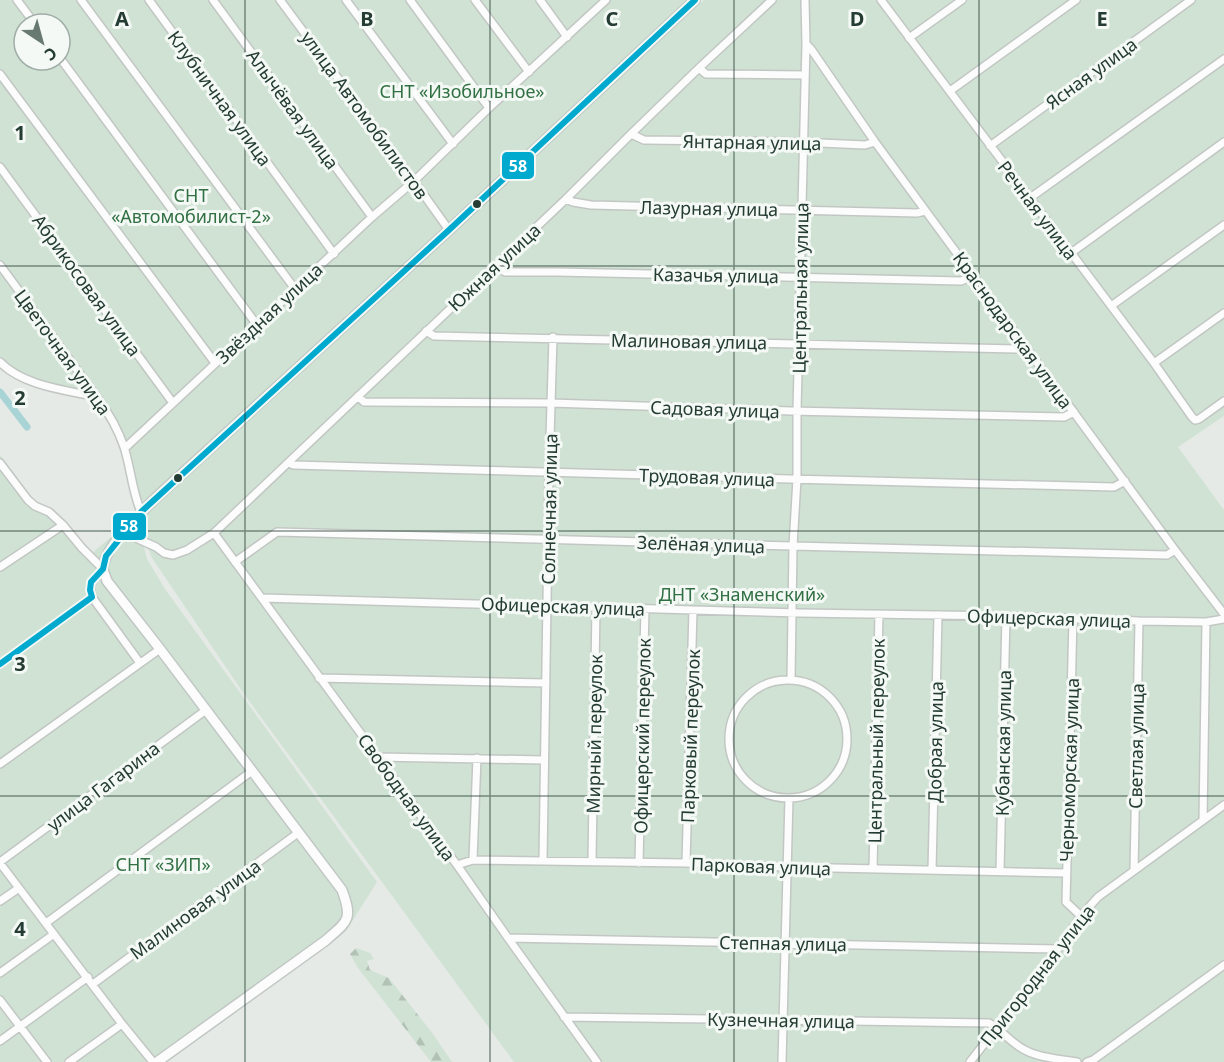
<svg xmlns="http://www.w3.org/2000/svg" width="1224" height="1062" font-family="'Noto Sans',sans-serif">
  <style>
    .forest { fill: url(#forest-firs) }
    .garden { fill: #d0e2d3; fill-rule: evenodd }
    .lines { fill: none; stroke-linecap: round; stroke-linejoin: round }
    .canal { stroke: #a9d4d5; stroke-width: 7 }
    .street-casing { stroke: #c2c7c4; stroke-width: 10 }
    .secondary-casing { stroke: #c1c7c4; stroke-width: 12 }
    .street { stroke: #fbfcfb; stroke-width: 7 }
    .secondary { stroke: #fbfcfb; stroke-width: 9 }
    .bus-1-casing { stroke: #f4f9f6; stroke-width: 10 }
    .bus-1 { stroke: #00a9ce; stroke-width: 6 }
    .grid { fill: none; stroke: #243c33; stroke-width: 1.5; stroke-opacity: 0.55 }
    .bus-dot { fill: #243c33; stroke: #f4f9f6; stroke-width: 2 }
    .labels { text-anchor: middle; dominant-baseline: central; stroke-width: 6; stroke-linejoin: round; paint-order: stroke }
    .street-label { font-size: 18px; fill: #243c33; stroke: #f4f9f6 }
    .park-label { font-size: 18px; fill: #317042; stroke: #f4f9f6 }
    .grid-label { font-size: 20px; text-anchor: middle; font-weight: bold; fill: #243c33; stroke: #f4f9f6; stroke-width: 6; stroke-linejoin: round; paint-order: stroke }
    .line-badge { stroke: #f4f9f6; stroke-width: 2 }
    .badge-label { font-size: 16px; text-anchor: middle; font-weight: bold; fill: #fff }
  </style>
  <defs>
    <pattern id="forest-firs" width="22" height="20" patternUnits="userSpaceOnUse" patternTransform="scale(1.5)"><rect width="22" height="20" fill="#d0e2d3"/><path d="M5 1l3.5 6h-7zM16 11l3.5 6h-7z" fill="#b2c3b6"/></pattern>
  </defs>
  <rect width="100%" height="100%" fill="#e5eae7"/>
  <path class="forest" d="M356 948 370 953 374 959 367 961 370 970 389 978 433 1034 452 1062H431L358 968 350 954Z"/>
  <path class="garden" d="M0 0H695L141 512 125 448 97 397 38 383 0 362ZM24 24H60V60H24Z
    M704 0H1224V416L1178 447 1224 510V1062H514L244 694 152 558 138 522Z
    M0 455 36 503 56 513 91 554 133 518 138 525 147 559 165 589 377 882 346 931 164 1062H0Z"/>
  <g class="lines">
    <path class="canal" d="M0 392 27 427"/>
    <g class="street-casing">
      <path id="street" d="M17 0 35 24
        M81 0 295 289
        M149 0 334 254
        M213 0 372 217
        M280 0 414 181 449 230
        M346 0 453 144
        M410 0 489 108
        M475 0 529 72
        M540 0 567 37
        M881 0 1154 363 1192 417 1195 420 1199 419 1224 401
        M909 38 962 0
        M806 44 811 49 875 142 1175 550 1224 614
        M60 58 257 325
        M699 68 706 74 805 75
        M0 74 215 363
        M950 91 1076 0
        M631 134 644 140 798 142 865 145 875 142
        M990 146 1191 0
        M0 167 173 403
        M1030 198 1224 59
        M566 199 573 202 591 205 917 213 925 211
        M1071 253 1224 142
        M0 265 97 397C108 412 118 429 124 447 131 469 132 491 141 512
        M496 265 505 272H557L961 281 973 276
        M1111 306 1224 225
        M426 331 434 336 1016 349 1024 345
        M0 362C23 386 66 390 97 397
        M1154 363 1224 313
        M358 396 364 402 551 403 791 411 1064 417 1074 412
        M125 448 372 217 414 181 489 108 606 0
        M289 462 293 465 790 479 1114 487 1125 481
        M0 463 28 500 35 506 49 512 63 525 82 548 103 569C93 580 88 582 92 597L0 664
        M126 529 138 539 156 547 164 553 173 555 187 550 214 533 566 199 631 134 699 68 772 0
        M214 533 457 865 508 938 597 1062
        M235 562 277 532 793 546 1167 555 1175 550
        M0 567 63 525
        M92 597 140 663
        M262 598 799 613 1006 616 1139 621 1206 622 1224 619
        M1073 618 1066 902 1081 916
        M319 678 546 683
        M791 680 793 546 797 479V411L806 44 805 0
        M729 739a59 59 0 1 1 118 0a59 59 0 1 1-118 0Z
        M377 757 544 760
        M0 764 160 649
        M1203 820 1206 622
        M473 860 477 758
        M543 860 549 472 553 337
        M592 861 596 607
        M0 862 206 710
        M0 863 122 1024 153 1062
        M639 863 645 609
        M686 863 693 610
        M457 865 473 860 686 863 786 867 1066 873
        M873 869 879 614
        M932 870 938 615
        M1134 870 1139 621
        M1000 871 1006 616
        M0 901 19 888
        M46 923 252 771
        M508 938 1058 949
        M0 973 54 934
        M93 984 298 833
        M0 1000 47 1062
        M564 1017 989 1023C1002 1030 1010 1042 1023 1049 1038 1058 1060 1059 1077 1062
        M0 1041 88 977
        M69 1062 122 1024
        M782 1062 789 798
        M970 1062 1058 949 1081 916 1098 897 1224 805
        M1087 1062 1093 1060 1224 965"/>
    </g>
    <g class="secondary-casing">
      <path id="secondary" d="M157 1062 325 941C348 921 353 920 342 890L160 649 107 581C106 577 103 572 103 568 104 547 145 508 160 494L449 230 695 0"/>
    </g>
    <use href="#street" class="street"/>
    <use href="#secondary" class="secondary"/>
    <g class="bus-1-casing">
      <path id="bus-1" d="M0 664 92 597 90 590 91 582 103 569 106 556 141 512 449 230 695 0"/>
    </g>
    <use href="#bus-1" class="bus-1"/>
  </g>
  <path class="grid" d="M245 0V1062M490 0V1062M734 0V1062M979 0V1062M0 266H1224M0 531H1224M0 796H1224"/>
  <g class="bus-dot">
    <circle cx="477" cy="204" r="5"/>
    <circle cx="178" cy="478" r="5"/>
  </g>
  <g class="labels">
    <g class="street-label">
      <text transform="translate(1091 73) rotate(-36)">Ясная улица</text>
      <text transform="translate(220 98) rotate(54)">Клубничная улица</text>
      <text transform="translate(293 109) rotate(54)">Алычёвая улица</text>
      <text transform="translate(365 115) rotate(54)">улица Автомобилистов</text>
      <text transform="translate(752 142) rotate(1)">Янтарная улица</text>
      <text transform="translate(709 208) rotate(1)">Лазурная улица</text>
      <text transform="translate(1038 210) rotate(53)">Речная улица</text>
      <text transform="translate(494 267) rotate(-43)">Южная улица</text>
      <text transform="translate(716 275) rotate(1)">Казачья улица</text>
      <text transform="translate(87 285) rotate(54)">Абрикосовая улица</text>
      <text transform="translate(800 288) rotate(-89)">Центральная улица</text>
      <text transform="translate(269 313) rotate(-43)">Звёздная улица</text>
      <text transform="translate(1013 330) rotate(54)">Краснодарская улица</text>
      <text transform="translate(689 341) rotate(1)">Малиновая улица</text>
      <text transform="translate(63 352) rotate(54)">Цветочная улица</text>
      <text transform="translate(715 409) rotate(2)">Садовая улица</text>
      <text transform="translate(707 477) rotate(2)">Трудовая улица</text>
      <text transform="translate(549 509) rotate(-89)">Солнечная улица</text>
      <text transform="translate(701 544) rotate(2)">Зелёная улица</text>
      <text transform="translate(563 606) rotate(2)">Офицерская улица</text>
      <text transform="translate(1049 618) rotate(2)">Офицерская улица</text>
      <text transform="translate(594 734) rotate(-89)">Мирный переулок</text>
      <text transform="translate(642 736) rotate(-89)">Офицерский переулок</text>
      <text transform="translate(690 736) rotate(-88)">Парковый переулок</text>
      <text transform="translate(876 741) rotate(-89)">Центральный переулок</text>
      <text transform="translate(935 742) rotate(-89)">Добрая улица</text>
      <text transform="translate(1003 743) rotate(-89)">Кубанская улица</text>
      <text transform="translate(1136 746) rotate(-89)">Светлая улица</text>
      <text transform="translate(1069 770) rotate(-88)">Черноморская улица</text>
      <text transform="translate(103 786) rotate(-37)">улица Гагарина</text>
      <text transform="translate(407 797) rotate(54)">Свободная улица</text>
      <text transform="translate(761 866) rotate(2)">Парковая улица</text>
      <text transform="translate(195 909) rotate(-36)">Малиновая улица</text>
      <text transform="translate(783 943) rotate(1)">Степная улица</text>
      <text transform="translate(1037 975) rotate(-52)">Пригородная улица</text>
      <text transform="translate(781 1020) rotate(1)">Кузнечная улица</text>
    </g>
    <g class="park-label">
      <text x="462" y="91">СНТ «Изобильное»</text>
      <text x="191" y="195">СНТ<tspan x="191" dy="21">«Автомобилист-2»</tspan></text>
      <text x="742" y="594">ДНТ «Знаменский»</text>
      <text x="163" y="864">СНТ «ЗИП»</text>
    </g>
  </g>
  <g class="grid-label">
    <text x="122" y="26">A</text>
    <text x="367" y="26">B</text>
    <text x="612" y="26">C</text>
    <text x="857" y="26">D</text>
    <text x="1102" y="26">E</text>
    <text x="20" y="140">1</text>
    <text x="20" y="405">2</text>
    <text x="20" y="671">3</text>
    <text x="20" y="936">4</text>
  </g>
  <g class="line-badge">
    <rect x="501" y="151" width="34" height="29" rx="6" fill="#00a9ce"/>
    <rect x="112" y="512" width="35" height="29" rx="6" fill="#00a9ce"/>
  </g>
  <g class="badge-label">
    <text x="518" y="172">58</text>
    <text x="129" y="532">58</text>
  </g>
  <g transform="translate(42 42) rotate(144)"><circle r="28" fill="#f4f9f6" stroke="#a1ada8" stroke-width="1.5"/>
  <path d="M0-4.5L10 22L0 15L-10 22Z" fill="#687972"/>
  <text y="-9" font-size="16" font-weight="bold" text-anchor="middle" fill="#243c33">С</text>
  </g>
</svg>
